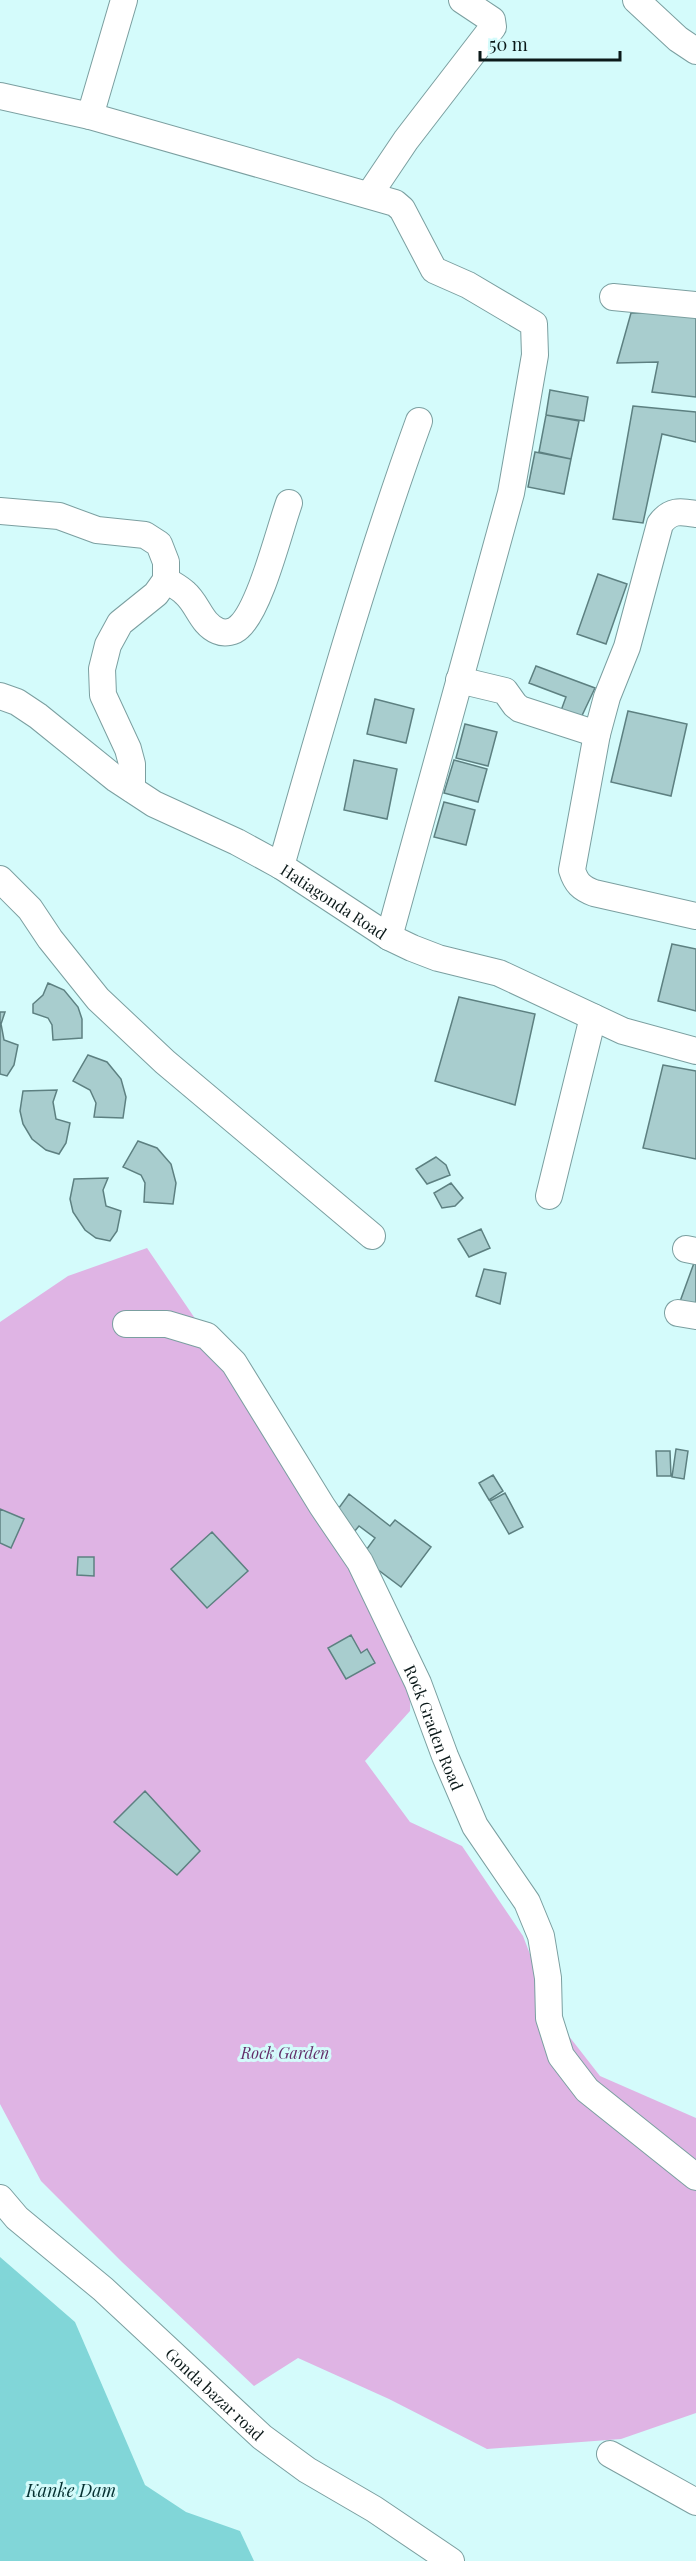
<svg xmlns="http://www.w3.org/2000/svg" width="696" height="2561" font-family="'Playfair Display',serif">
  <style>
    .green { fill: #dfb4e4 }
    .water { fill: #81d6d8 }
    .building { fill: #a8cdce; stroke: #5d8081; stroke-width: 1.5 }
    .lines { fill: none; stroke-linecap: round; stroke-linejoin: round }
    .minor-casing { stroke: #7b9fa0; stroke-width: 28 }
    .minor { stroke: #fff; stroke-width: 26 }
    .labels { text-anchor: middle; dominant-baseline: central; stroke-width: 6; stroke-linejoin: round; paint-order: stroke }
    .street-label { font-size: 16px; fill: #0c1a1a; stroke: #d4fbfb }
    .park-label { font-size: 16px; font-style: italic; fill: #632e6a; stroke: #d4fbfb }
    .water-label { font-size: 18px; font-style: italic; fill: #053132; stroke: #d4fbfb }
  </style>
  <rect width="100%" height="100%" fill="#d4fbfb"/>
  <path class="green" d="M147 1248 412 1637 410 1711 365 1761 410 1822 462 1846 523 1936 554 2017 600 2076 696 2118V2413L621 2439 487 2449 389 2399 298 2358 254 2386 122 2262 41 2181 0 2104V1322L68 1276Z"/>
  <path class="water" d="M0 2257 75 2322 145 2485 186 2512 240 2531 254 2561H0Z"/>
  <path class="building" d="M696 312V397L652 392 658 362 617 363 631 313Z
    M550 390 588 397 584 421 546 415Z
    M633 406 696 412V442L662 434 643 523 613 519Z
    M546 415 579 421 571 459 539 452Z
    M535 452 571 459 564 494 528 487Z
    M598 574 627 584 606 644 577 634Z
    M536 666 595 688 578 724 559 716 566 697 529 683Z
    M375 699 414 709 406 743 367 734Z
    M628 711 687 724 671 796 611 782Z
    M465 724 497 732 488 766 456 758Z
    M354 760 397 769 387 819 344 810Z
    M454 760 487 769 478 802 444 793Z
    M444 802 475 810 466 845 434 837Z
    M672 944 696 949V1011L658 1001Z
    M48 983 64 990 78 1007 82 1019V1038L53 1040 52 1025 48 1018 33 1013V1004L43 995Z
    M459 997 535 1014 515 1105 435 1081Z
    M0 1012H5L1 1024 4 1040 18 1045 14 1065 7 1076 0 1074Z
    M88 1055 107 1062 121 1079 126 1097 123 1118 94 1117 96 1103 90 1090 73 1081Z
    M663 1065 696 1071V1159L643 1148Z
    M57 1090 53 1102 56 1119 70 1123 66 1143 59 1154 46 1150 32 1139 23 1124 20 1111 23 1091Z
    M138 1141 157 1148 171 1164 176 1183 173 1204 144 1202 145 1183 141 1175 123 1167Z
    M436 1157 446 1165 450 1175 427 1184 416 1169Z
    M108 1178 103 1190 106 1206 121 1211 117 1231 110 1241 96 1238 85 1230 73 1212 70 1199 74 1179Z
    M451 1183 463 1198 455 1206 442 1208 434 1193Z
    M481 1229 490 1248 469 1257 458 1239Z
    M694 1263H696V1306L678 1307Z
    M484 1269 506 1273 500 1304 476 1296Z
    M676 1449 688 1451 684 1479 672 1477Z
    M656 1451H670L671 1476H657Z
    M493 1475 503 1491 489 1500 479 1483Z
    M505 1493 523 1527 509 1534 490 1501Z
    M349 1494 390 1526 395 1520 431 1547 401 1587 361 1557 375 1538 359 1526 354 1532 333 1516Z
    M0 1509 24 1519 11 1548 0 1543Z
    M212 1532 248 1571 207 1608 171 1569Z
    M78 1557H94V1576L77 1575Z
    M351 1635 361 1653 367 1649 375 1663 346 1679 328 1648Z
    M145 1791 200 1851 177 1875 114 1822Z"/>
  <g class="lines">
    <g class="minor-casing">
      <g id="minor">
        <path d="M636 0 678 39 696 51"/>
        <path d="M0 96 90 116 395 203 402 209 434 270 468 285 534 324 535 355 511 493 389 937"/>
        <path d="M90 116 124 0"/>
        <path d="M369 195 406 140 493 27 492 20 462 0"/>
        <path d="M613 297 696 305"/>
        <path d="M0 511 59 516 97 530 145 535 159 544 166 562V580L156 594 120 623 108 645 102 669 103 695 128 749 132 764V789"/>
        <path d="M696 514C680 511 670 510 660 524L627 647 607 697 597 734 572 870C576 883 581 888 594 893L696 916"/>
        <path d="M166 580C172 584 180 588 185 593 198 604 201 624 218 631 225 634 234 632 239 627 260 609 279 531 289 503"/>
        <path d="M459 680 505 691 515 705 520 709 597 734"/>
        <path id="s1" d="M0 696 17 702 38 716 116 779 154 804 237 842 281 866 389 937 412 948 438 958 499 973 623 1031 696 1051"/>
        <path d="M281 866C324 716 366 567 419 421"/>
        <path d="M0 879 30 909 50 939 98 999 165 1062 372 1236"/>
        <path d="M549 1196 593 1017"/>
        <path d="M686 1249 696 1251"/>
        <path d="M678 1313 696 1316"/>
        <path id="s2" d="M126 1324H167L207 1336 234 1363 322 1506 360 1562 418 1683 445 1756 475 1826 527 1902 541 1936 548 1978 549 2018 561 2056 587 2090 696 2177"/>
        <path id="s3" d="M0 2198 17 2218 103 2289 262 2437 307 2470 374 2509 451 2561"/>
        <path d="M610 2454 696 2502"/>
      </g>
    </g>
    <use href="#minor" class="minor"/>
  </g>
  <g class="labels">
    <g class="street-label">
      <text stroke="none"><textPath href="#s1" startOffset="394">Hatiagonda Road</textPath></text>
      <text stroke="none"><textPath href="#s2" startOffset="538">Rock Graden Road</textPath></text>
      <text stroke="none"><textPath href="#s3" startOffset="291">Gonda bazar road</textPath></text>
    </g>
    <g class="park-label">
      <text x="285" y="2052">Rock Garden</text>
    </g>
    <g class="water-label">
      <text x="71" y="2490">Kanke Dam</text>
    </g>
  </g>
  <path d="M480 51v9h140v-9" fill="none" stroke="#0c1a1a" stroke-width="3"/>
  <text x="489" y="51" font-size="18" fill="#0c1a1a" stroke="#d4fbfb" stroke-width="4.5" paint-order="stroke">50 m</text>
</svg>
